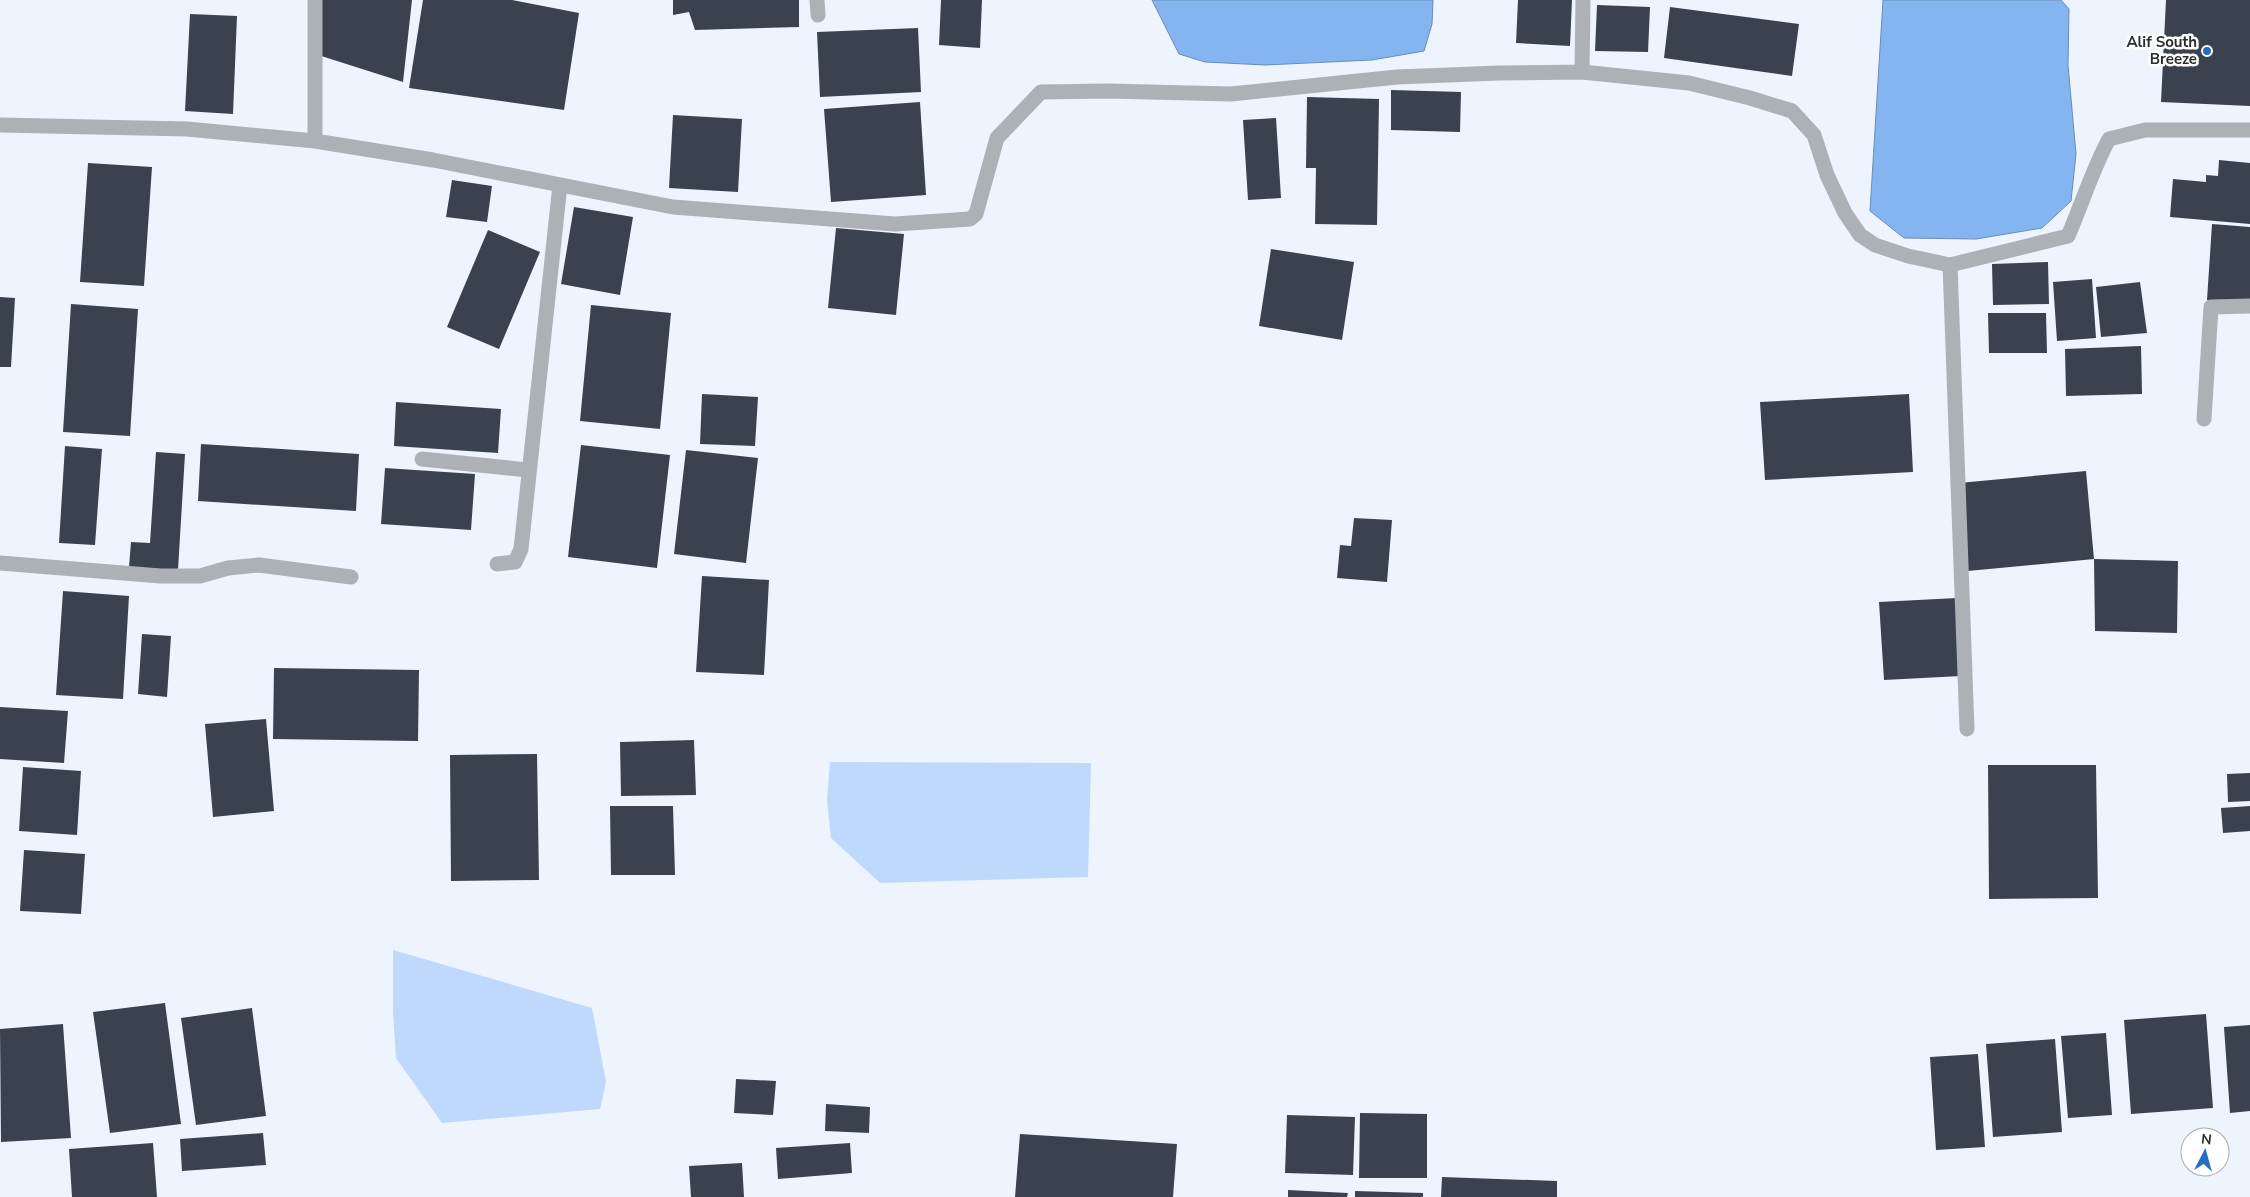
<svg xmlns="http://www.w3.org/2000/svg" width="2250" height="1197" font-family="'Nunito Sans',sans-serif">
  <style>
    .green { fill: #bed9fc }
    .water { fill: #85b5f1; stroke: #698cb8 }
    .building { fill: #39424e }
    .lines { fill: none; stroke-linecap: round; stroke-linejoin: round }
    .minor { stroke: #acb1b7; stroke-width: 15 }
    .poi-dot { fill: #256dbd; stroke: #fff; stroke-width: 2 }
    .labels { text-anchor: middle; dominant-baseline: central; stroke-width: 5; stroke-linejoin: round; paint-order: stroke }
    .poi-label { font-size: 15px; font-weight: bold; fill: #292d32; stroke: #fff; text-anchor: end }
  </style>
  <rect width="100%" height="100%" fill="#edf4fd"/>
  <path class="green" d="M830 762 1091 763 1088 877 880 883 831 838 827 800Z
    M393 950 592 1008 606 1082 600 1109 442 1123 396 1058 393 1012Z"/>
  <path class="water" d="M1152 0H1433L1432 24 1424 51 1372 60 1265 65 1205 62 1179 54Z
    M1883 0H2061L2069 9 2068 65 2076 154 2071 201 2042 228 1976 239 1904 238 1870 211Z"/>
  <path class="building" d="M322 0H412L403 82 315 54Z
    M423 0H512L579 13 564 110 409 88Z
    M673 0H799V27L695 30 689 12 673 15Z
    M941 0H982L980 48 939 45Z
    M1518 0H1572L1570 46 1516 43Z
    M2166 0H2250V106L2161 102Z
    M1597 5 1650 7 1648 52 1595 51Z
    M1670 7 1799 24 1792 76 1664 58Z
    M190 14 237 16 233 114 185 111Z
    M918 28 921 92 820 97 817 32Z
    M1391 90 1461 92 1460 132 1391 130Z
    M1307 97 1379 99 1377 225 1315 224 1316 168H1306Z
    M920 102 926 195 831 202 824 109Z
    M673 115 742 119 738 192 669 188Z
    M1276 118 1281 198 1248 200 1243 120Z
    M2219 160 2250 163V224L2170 217 2173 179 2206 182V175L2218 176Z
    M88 163 152 167 144 286 80 282Z
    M452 180 492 186 487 222 446 217Z
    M574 207 633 217 620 295 561 284Z
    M2212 224 2250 227V301L2207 300Z
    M836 228 904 234 896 315 828 308Z
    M488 230 540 252 499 349 447 327Z
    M1271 249 1354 262 1342 340 1259 326Z
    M2048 262 2049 304 1993 305 1992 264Z
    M2092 279 2096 338 2057 341 2053 282Z
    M2140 282 2147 333 2101 337 2096 287Z
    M0 297 15 298 11 367H0Z
    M71 304 138 309 130 436 63 432Z
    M591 305 671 313 660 429 580 421Z
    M1988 313H2046L2047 353H1989Z
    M2141 346 2142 394 2066 396 2065 349Z
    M702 394 758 397 755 446 700 444Z
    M1909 394 1913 472 1765 480 1760 402Z
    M396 402 501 409 498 453 394 446Z
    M201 444 359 454 356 511 198 501Z
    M581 445 670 455 657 568 568 557Z
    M65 446 102 449 95 545 59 543Z
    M686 450 758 458 746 563 674 554Z
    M156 452 185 454 178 570 129 567 131 542 150 543Z
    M385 468 475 474 471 530 381 524Z
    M2086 471 2094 559 1968 571 1959 483Z
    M1354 518 1392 520 1387 582 1337 578 1340 545 1351 546Z
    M2094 559 2178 561 2177 633 2095 631Z
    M702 576 769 580 764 675 696 672Z
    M63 591 129 596 123 699 56 695Z
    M1957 598 1961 676 1884 680 1879 602Z
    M142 634 171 636 167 697 138 694Z
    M274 668 419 670 418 741 273 739Z
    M0 707 68 711 64 763 0 759Z
    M266 719 274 811 213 817 205 724Z
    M694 740 696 795 621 796 620 742Z
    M537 754 539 880 451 881 450 755Z
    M1988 765H2096L2098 898 1989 899Z
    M23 767 81 771 77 835 19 831Z
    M2250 773V801L2228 802 2227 774Z
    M610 806H673L675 875H611Z
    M2250 806V831L2223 833 2221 808Z
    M24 850 85 854 81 914 20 911Z
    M165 1003 181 1124 110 1133 93 1012Z
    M252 1008 266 1116 196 1125 181 1018Z
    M2206 1014 2213 1108 2131 1114 2124 1020Z
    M63 1024 71 1138 1 1142 0 1029Z
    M2250 1025V1111L2230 1113 2224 1027Z
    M2106 1033 2112 1115 2068 1118 2061 1036Z
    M2055 1039 2062 1132 1993 1137 1986 1044Z
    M1978 1054 1985 1147 1936 1150 1930 1057Z
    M736 1079 776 1081 773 1115 734 1113Z
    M826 1104 870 1107 869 1133 825 1131Z
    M1360 1113 1427 1114V1178H1359Z
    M1287 1115 1355 1117 1353 1175 1285 1173Z
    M263 1133 266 1165 182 1171 180 1139Z
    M1020 1134 1177 1144 1173 1197H1015Z
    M153 1143 157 1197H72L69 1149Z
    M850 1143 852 1173 778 1179 776 1148Z
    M742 1163 744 1197H691L689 1166Z
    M1442 1177 1557 1181V1197H1441Z
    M1288 1190 1348 1193 1347 1197H1288Z
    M1355 1191 1423 1193V1197H1355Z"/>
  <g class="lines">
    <path class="minor" d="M817 0 818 15
      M1582 72 1583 0
      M0 125 187 129 315 141 433 160 673 207 895 224 970 219 976 214 997 138 1041 92 1108 91 1231 94 1397 77 1499 73 1582 72 1689 83 1750 98 1792 111 1814 135 1827 175 1845 213 1860 235 1875 245 1908 256 1950 265 2068 236C2082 204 2093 168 2109 139L2145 130H2250
      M315 141V0
      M1950 265 1967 729
      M2204 419 2211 307 2250 306
      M422 459 528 470
      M0 563 160 576H200L228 568 259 565 351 577
      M497 564 515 562 521 549 560 185"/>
  </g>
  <circle class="poi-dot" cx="2207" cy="51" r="5"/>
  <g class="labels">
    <g class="poi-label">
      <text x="2197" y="42">Alif South<tspan x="2197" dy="17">Breeze</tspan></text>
    </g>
  </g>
  <g transform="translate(2205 1152) rotate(6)"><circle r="24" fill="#ffffff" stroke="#a9abad"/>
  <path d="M0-4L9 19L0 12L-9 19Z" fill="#256dbd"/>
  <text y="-8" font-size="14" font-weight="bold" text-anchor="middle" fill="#292d32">N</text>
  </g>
</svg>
